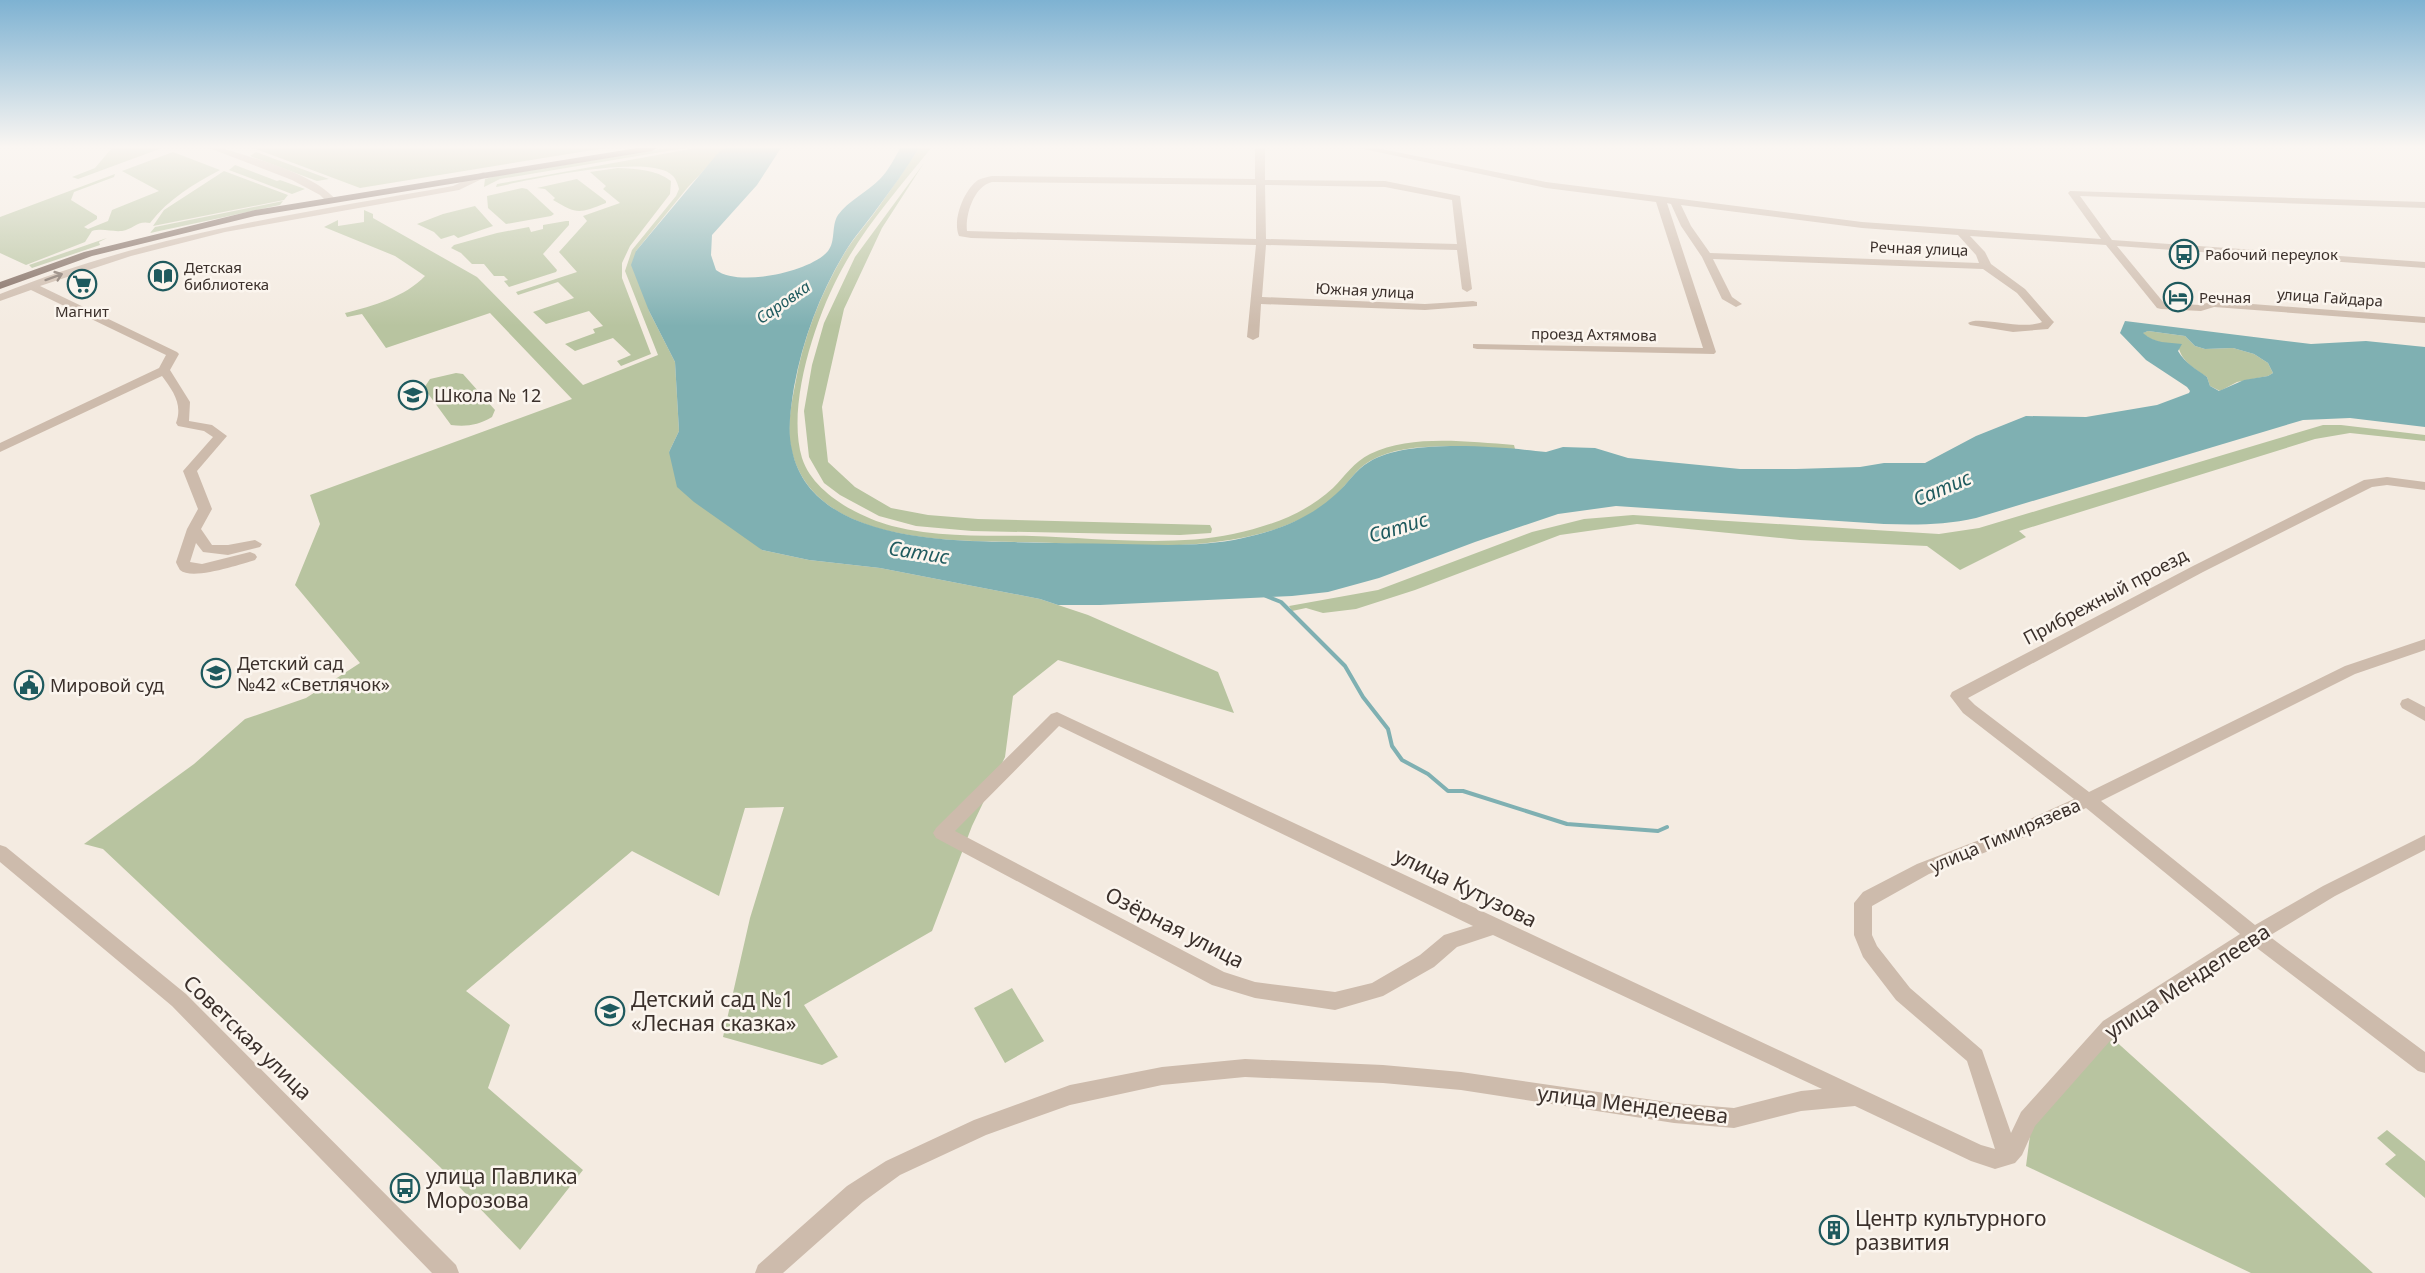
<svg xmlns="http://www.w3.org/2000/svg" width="2425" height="1273" font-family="'Noto Sans',sans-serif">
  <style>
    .green { fill: #b8c4a0 }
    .water { fill: #7fb0b2; fill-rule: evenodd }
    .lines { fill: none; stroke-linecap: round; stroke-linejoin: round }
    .stream { stroke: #7fb0b2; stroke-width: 4 }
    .minor { fill: #cdbbac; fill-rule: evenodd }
    .major { fill: #7d675c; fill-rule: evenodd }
    .oneway { stroke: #7d6f65 }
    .labels { text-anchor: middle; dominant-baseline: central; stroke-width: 5; stroke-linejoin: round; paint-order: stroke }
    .far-street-label { font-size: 15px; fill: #3b302b; stroke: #fbf5ee }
    .far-poi-label { font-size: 15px; fill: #3b302b; stroke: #fbf5ee; text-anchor: start }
    .far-water-label { font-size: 16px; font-style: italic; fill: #1f5a5e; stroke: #fbf5ee }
    .poi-label { font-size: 18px; fill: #3b302b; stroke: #fbf5ee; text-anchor: start }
    .street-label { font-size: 18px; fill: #3b302b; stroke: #fbf5ee }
    .water-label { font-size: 20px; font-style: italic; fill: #1f5a5e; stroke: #fbf5ee }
    .near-street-label { font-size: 21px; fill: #3b302b; stroke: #fbf5ee }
    .near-poi-label { font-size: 21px; fill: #3b302b; stroke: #fbf5ee; text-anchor: start }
  </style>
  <rect width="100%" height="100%" fill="#f4ebe1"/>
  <path class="green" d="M109 148H162L78 179 72 177 95 168 111 149Z
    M253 148H605L360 188Z
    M668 148H685L500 179 484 187 485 179 496 176Z
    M696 148H725L688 187 636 251 649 311 675 362 679 431 669 452 762 550 809 560 880 568 1040 599 1088 615 1218 672 1234 713 1058 660 1013 696 1005 757 972 826 932 931 804 1005 838 1057 822 1065 723 1037 750 918 784 807 745 808 719 896 632 851 466 991 510 1025 488 1088 583 1170 520 1250 440 1167 103 849 84 844 194 764 245 719 306 698 360 663 295 585 320 524 310 495 572 399 490 313 386 348 362 314 347 317 345 313C373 306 405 297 425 276L395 256 324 227 338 220V226L364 222V210L373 214V218L477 277 583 385 658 355 625 271 632 250 676 196 679 189C678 185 676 179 673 176 652 152 527 180 496 187L497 184Z
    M919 148H931C900 187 865 226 842 269 816 316 786 405 802 458 813 493 859 517 892 526 938 538 985 535 1032 536 1094 538 1173 547 1233 534 1270 526 1305 514 1333 488 1345 476 1354 462 1370 454 1412 434 1468 442 1514 445L1515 449C1472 448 1408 439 1370 461 1356 469 1349 482 1338 493 1317 514 1287 527 1259 534 1180 554 1097 543 1017 542 945 541 815 542 792 452 786 431 791 406 795 385 803 338 820 295 844 254 854 237 867 224 878 208 892 188 906 168 919 148Z
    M173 152 220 170C194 184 168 199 150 223 138 220 133 229 122 231 111 232 103 228 92 231L85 242 26 265 0 253V217L115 174 114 177 74 192 71 200 97 216V219L84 227 88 229 108 221 112 210 159 191 122 171Z
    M256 152 329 179 317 181 250 156Z
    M924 163 882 228 844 309 822 407 828 462 855 487 891 508 928 515 978 519 1210 525 1212 529 1211 533 1180 535 972 531 916 526 879 516 840 495 824 483 809 457 804 411 812 365 824 323 855 257Z
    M235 165 277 181 280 180 305 189 292 194 229 170Z
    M618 168C637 169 655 169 671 181L670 194 630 246 622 263V278L651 354 621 366 617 361 631 355 613 338 575 351 565 344 595 333 593 329 603 326 589 311 546 324 533 312 574 298 558 282 518 295 516 292 577 272 559 252 587 221 583 216 620 203 603 189 606 186 590 172Z
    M224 171 288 195 284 200 153 226 164 210Z
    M577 179 606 201V203C578 214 577 214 553 200L555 198 545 189 537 188Z
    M522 188 527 189 554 214 551 216 506 224 488 208 487 196Z
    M283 201 280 205 150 233 155 227Z
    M475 206 493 226 458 238 454 235 441 239 434 232 417 224 443 214Z
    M566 221H569V225L543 254 557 270 556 272 509 287 504 281 508 280 504 276H494L484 264H472L461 253 451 248 454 245 497 233 529 227 531 232 543 229V225Z
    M107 238 99 242 100 245 32 268 29 265Z
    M2148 331 2185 336 2195 346 2205 349 2233 348 2254 354 2268 363 2273 373 2268 376 2237 382 2220 391 2210 386 2207 377C2193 368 2180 360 2178 344 2165 344 2153 342 2142 333Z
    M456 373 463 374 495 410 492 417C478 425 467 427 451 425L424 388 430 379Z
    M2323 425H2341L2425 435V441L2350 433 2315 439 2019 531 2026 537 1960 570 1927 546 1800 540 1637 524 1560 535 1415 590 1356 609 1323 613 1306 608 1292 611 1289 606 1378 590 1532 532 1584 519 1633 515 1939 534 1979 528Z
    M1012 988 1044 1041 1005 1063 974 1008Z
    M2111 1037 2373 1273H2251L2026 1166 2032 1120Z
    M2387 1130 2425 1161V1198L2385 1164 2396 1155 2377 1138Z"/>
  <path class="water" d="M725 148H781L757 185 712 235 711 255 716 270C739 288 812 271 828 251 836 241 831 226 838 215 848 201 867 192 880 179 888 171 895 158 900 148H919C906 169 891 190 876 210 866 224 854 237 845 252 820 294 803 338 794 387 791 407 787 430 792 450 810 539 942 541 1011 542 1048 543 1084 543 1121 544 1162 545 1203 547 1243 538 1277 531 1310 518 1336 494 1348 484 1355 470 1369 462 1407 438 1502 447 1546 452L1563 447 1595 448 1628 458 1740 469H1796L1860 467 1884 463H1925L1976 436 2026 416 2086 417 2157 405 2189 393 2190 391 2187 387 2146 360 2120 333 2125 321 2311 344 2366 341 2425 347V427L2350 418 2303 420 1976 518C1945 525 1916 525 1884 524L1616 506 1558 514 1475 542 1379 578 1328 592 1292 596 1100 605H1058L1040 599 880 568 809 560 762 550 694 502 677 487 669 452 679 431 675 362 649 311 631 265 636 251 719 152ZM2148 331 2185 336 2195 346 2205 349 2233 348 2254 354 2268 363 2273 373 2268 376 2244 380 2219 391 2210 386 2207 377C2196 369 2185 363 2178 351L2182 344C2168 342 2155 344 2143 333Z"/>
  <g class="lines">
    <path class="stream" d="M1266 596 1281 602 1345 666 1363 697 1388 729 1392 746 1402 760 1428 774 1448 791H1463L1567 824 1658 831 1667 827"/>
    <path class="minor" d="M209 148H222C255 159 313 173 336 200L327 202 320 195 292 180Z
      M1255 148H1265V180L1385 181 1460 196 1472 289 1467 292 1462 289 1457 250 1266 245 1262 297 1425 304 1473 301 1477 302V306L1425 310 1261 304 1259 337 1253 340 1247 337 1256 245 971 238 959 236C952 220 964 190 978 180 982 178 987 177 992 176L1255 179ZM992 182 1256 185V239L967 231C965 215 974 186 992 182ZM1265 185 1385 187 1452 200 1457 244 1266 239Z
      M1359 148H1376L1546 182 1862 222 2101 239 2068 193 2070 191 2425 202V208L2080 196 2112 240 2425 262V268L2117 246 2164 303 2200 305 2213 301 2425 317V323L2214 307 2201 311 2161 309 2157 308 2106 245 1970 236 1985 252 1991 264 2025 289 2052 320 2054 322 2048 329 2013 332 1970 325 1968 323C1979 315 2022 331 2042 322L2017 293 1983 269 1713 259 1732 297 1742 304 1736 307 1722 299 1702 257 1681 226 1671 204 1667 203 1716 352 1714 354 1477 349 1473 348V344L1703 348 1656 202 1546 188ZM1681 205 1862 228 1958 235 1976 255 1979 263 1710 253 1691 226Z
      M483 172 486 173V177L459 190 225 232 131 256 40 286 177 352 179 354 170 370 190 402 189 421 212 425 227 436 197 471 212 509 201 529 212 545H228L255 540 262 544 260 547 228 555 203 552 196 543 190 562 202 564 250 552 255 554 257 557 255 560C241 564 192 581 180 570 180 570 176 563 176 562L187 529 198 509 183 471 213 437 204 431 178 426 176 423C183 404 173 391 162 376L0 452V443L159 368 166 355 31 290 0 301V294C150 234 296 214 453 186Z
      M2387 477 2425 482V490L2387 485 2372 487 2203 572 1968 698 1975 705 2089 792 2345 666 2425 639V650L2355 674 2101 801 2255 925 2323 886 2425 835V850L2335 896 2269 936 2425 1052V1073L2418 1071 2253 945 2117 1033 2035 1126 2022 1155 2015 1163 1995 1169 1971 1161 1855 1106 1801 1111 1734 1128 1674 1123 1461 1090 1383 1083 1245 1077 1162 1085 1070 1105 986 1135 900 1175 863 1202 783 1273H755L758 1265 847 1186 886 1161 974 1120 1070 1085 1162 1067 1245 1059 1383 1065 1461 1072 1674 1103 1734 1108 1801 1091 1822 1089 1493 935 1457 947 1434 967 1383 996 1335 1010 1255 998 1212 985 936 838 933 833 936 828 1051 714 1057 712 1981 1145 1995 1149 1967 1061 1896 1000 1863 957 1854 935V903L1863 892 1917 864 2008 829 2074 799 1963 713 1950 696 1952 692 2193 566 2364 480ZM1059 726 1473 926 1444 935 1420 955 1372 983 1335 992 1255 982 1224 972 955 831ZM2086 808 2240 934 2103 1021 2021 1112 2011 1133 1982 1050 1910 988 1877 946 1872 935V906L1929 874 2020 839Z
      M2408 698 2425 707V721L2402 708 2400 704 2402 700Z
      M0 845 6 847 186 994 456 1265 459 1273H432L172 1006 0 862Z"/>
    <path class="major" d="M637 148H657L652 151 255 216 92 256 0 289V282L84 252 255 210Z"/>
  </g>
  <defs><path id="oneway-shaft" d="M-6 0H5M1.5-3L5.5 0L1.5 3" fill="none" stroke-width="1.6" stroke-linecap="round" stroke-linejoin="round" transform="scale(1.5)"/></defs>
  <use class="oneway" href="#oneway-shaft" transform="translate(54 277) rotate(-20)"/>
  <linearGradient id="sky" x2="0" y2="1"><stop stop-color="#7eb2d2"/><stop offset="0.45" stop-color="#faf6f2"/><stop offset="1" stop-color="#faf6f2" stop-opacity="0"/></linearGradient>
  <rect width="2425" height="326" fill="url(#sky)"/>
  <defs>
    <g id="bus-ring" transform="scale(1.5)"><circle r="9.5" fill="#fbf5ee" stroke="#1f5a5e" stroke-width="1.5"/><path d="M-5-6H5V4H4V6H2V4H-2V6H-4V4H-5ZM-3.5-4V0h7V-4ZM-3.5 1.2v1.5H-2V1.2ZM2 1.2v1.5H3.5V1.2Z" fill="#1f5a5e"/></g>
    <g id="library-ring" transform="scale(1.5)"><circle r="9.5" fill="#fbf5ee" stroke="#1f5a5e" stroke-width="1.5"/><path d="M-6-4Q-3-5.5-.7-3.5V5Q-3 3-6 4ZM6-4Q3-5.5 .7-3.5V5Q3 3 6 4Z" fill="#1f5a5e"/></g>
    <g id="supermarket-ring" transform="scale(1.5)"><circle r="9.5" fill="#fbf5ee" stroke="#1f5a5e" stroke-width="1.5"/><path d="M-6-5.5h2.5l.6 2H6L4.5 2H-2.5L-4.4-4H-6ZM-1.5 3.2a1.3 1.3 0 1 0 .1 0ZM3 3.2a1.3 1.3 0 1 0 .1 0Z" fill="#1f5a5e"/></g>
    <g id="hotel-ring" transform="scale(1.5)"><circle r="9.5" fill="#fbf5ee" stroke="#1f5a5e" stroke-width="1.5"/><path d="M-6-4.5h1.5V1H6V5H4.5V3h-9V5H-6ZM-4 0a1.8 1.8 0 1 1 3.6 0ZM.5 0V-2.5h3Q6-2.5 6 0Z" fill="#1f5a5e"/></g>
    <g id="school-ring" transform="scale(1.5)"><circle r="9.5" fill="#fbf5ee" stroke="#1f5a5e" stroke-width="1.5"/><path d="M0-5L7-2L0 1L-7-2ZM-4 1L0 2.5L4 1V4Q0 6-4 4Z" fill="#1f5a5e"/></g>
    <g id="civic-ring" transform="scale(1.5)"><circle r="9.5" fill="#fbf5ee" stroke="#1f5a5e" stroke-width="1.5"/><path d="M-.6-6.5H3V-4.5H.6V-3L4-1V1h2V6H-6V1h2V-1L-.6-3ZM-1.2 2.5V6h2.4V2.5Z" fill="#1f5a5e"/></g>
    <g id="building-ring" transform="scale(1.5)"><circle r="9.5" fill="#fbf5ee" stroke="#1f5a5e" stroke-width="1.5"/><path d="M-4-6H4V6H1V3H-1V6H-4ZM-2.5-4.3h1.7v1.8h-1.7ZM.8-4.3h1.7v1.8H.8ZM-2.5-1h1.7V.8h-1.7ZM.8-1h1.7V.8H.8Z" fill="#1f5a5e"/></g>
  </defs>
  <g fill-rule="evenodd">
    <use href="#bus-ring" x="2184" y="254"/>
    <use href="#library-ring" x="163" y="276"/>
    <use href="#supermarket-ring" x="82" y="284"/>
    <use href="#hotel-ring" x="2178" y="297"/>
    <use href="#school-ring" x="413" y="395"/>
    <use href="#school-ring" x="216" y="673"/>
    <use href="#civic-ring" x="29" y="685"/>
    <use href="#school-ring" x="610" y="1011"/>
    <use href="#bus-ring" x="405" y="1188"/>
    <use href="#building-ring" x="1834" y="1230"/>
  </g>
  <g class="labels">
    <g class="far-street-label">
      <text transform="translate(1919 248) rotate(2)">Речная улица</text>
      <text transform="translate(1365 290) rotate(3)">Южная улица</text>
      <text transform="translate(2330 297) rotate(4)">улица Гайдара</text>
      <text transform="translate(1594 334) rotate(1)">проезд Ахтямова</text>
    </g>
    <g class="far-poi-label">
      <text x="2205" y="254">Рабочий переулок</text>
      <text x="184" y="267">Детская<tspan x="184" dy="17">библиотека</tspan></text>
      <text x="2199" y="297">Речная</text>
      <text x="82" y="311" text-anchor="middle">Магнит</text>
    </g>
    <g class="far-water-label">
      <text transform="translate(783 302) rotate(-35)">Саровка</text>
    </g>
    <g class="poi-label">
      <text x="434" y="395">Школа № 12</text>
      <text x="237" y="663">Детский сад<tspan x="237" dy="21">№42 «Светлячок»</tspan></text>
      <text x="50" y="685">Мировой суд</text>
    </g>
    <g class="street-label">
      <text transform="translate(2105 596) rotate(-28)">Прибрежный проезд</text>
      <text transform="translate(2005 835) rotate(-23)">улица Тимирязева</text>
    </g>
    <g class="water-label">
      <text transform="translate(1942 488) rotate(-23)">Сатис</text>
      <text transform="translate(1398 527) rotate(-17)">Сатис</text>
      <text transform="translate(919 552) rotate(9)">Сатис</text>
    </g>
    <g class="near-street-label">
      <text transform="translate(1466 887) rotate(26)">улица Кутузова</text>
      <text transform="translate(1175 927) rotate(27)">Озёрная улица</text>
      <text transform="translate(2187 981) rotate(-33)">улица Менделеева</text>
      <text transform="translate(248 1037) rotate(44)">Советская улица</text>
      <text transform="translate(1633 1104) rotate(7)">улица Менделеева</text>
    </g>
    <g class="near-poi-label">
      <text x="631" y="999">Детский сад №1<tspan x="631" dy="24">«Лесная сказка»</tspan></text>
      <text x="426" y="1176">улица Павлика<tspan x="426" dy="24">Морозова</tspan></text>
      <text x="1855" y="1218">Центр культурного<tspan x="1855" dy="24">развития</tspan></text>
    </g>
  </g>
</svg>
